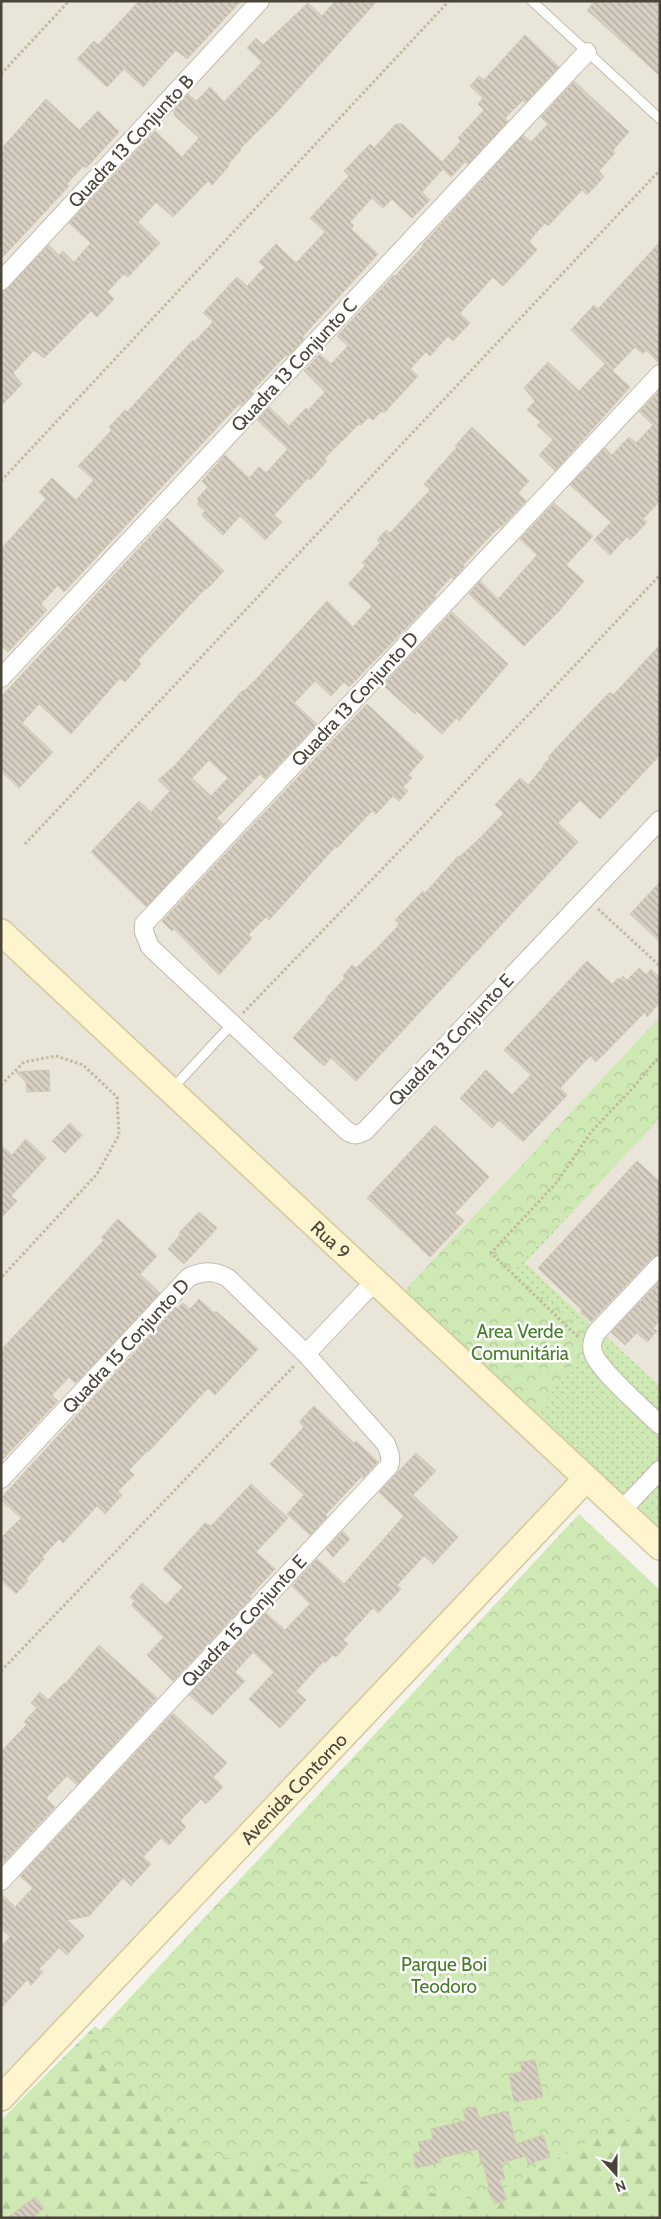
<svg xmlns="http://www.w3.org/2000/svg" width="661" height="2219" font-family="Cabin,sans-serif">
  <style>
    .residential { fill: #e9e5d9 }
    .grass { fill: url(#grass-dots) }
    .forest { fill: url(#forest-firs) }
    .park { fill: url(#park-crowns) }
    .building { fill: url(#building-back-hatch); stroke: #d2c8b4; fill-rule: evenodd }
    .lines { fill: none; stroke-linecap: round; stroke-linejoin: round }
    .lane-casing { stroke: #c1bbae; stroke-width: 11 }
    .street-casing { stroke: #c1bbae; stroke-width: 20 }
    .secondary-casing { stroke: #d5c89b; stroke-width: 28 }
    .path { stroke: #c3b89f; stroke-width: 3; stroke-dasharray: 2.5 2.5; stroke-linecap: butt }
    .lane { stroke: #fff; stroke-width: 9 }
    .street { stroke: #fff; stroke-width: 18 }
    .secondary { stroke: #fef4cd; stroke-width: 25 }
    .labels { text-anchor: middle; dominant-baseline: central; stroke-width: 5; stroke-linejoin: round; paint-order: stroke }
    .street-label { font-size: 19px; fill: #4a4439; stroke: #fff }
    .park-label { font-size: 19px; fill: #467d2b; stroke: #fff }
  </style>
  <defs>
    <pattern id="grass-dots" width="8" height="8" patternUnits="userSpaceOnUse" patternTransform="scale(1.25)"><rect width="8" height="8" fill="#cfe9b5"/><path d="M2 2h.1M6 6h.1" fill="none" stroke="#b3c99c" stroke-width="1.8" stroke-linecap="round"/></pattern>
    <pattern id="forest-firs" width="22" height="20" patternUnits="userSpaceOnUse" patternTransform="scale(1.25)"><rect width="22" height="20" fill="#cfe9b5"/><path d="M5 1l3.5 6h-7zM16 11l3.5 6h-7z" fill="#b3c99c"/></pattern>
    <pattern id="park-crowns" width="20" height="18" patternUnits="userSpaceOnUse" patternTransform="scale(1.25)"><rect width="20" height="18" fill="#cfe9b5"/><path d="M2 6a3 3 0 1 1 6 0M12 15a3 3 0 1 1 6 0" fill="none" stroke="#b3c99c"/></pattern>
    <pattern id="building-back-hatch" width="6" height="6" patternUnits="userSpaceOnUse" patternTransform="scale(1.25)"><rect width="6" height="6" fill="#d7cfc1"/><path d="M-1 5l2 2M0 0l6 6M5-1l2 2" fill="none" stroke="#b0aa9e"/></pattern>
  </defs>
  <rect width="100%" height="100%" fill="#f5f3eb"/>
  <path class="residential" d="M1 1H660V1547L587 1479 1 2098Z"/>
  <path class="grass" d="M660 1017V1118L525 1263 598 1331 593 1350 607 1337 660 1386V1547L395 1301Z"/>
  <path class="forest" d="M660 1983V2218H1V2120L95 2026 222 2122Z"/>
  <path class="park" d="M660 1017V1115L512 1273 594 1336 532 1419 395 1301Z
    M579 1514 660 1590V2102L480 2201 197 2153 88 2043Z"/>
  <path class="building" d="M139 1H241L187 59 176 50 143 87 124 69 107 87 77 59 94 41 98 45Z
    M335 1H377L278 111 240 149 241 150 228 164 229 166 212 185 208 181 173 217 156 202 138 222 160 243 128 277 124 274 107 292 114 299 97 317 91 311 44 358 34 350 13 373 22 384 1 406V294L49 245 59 255 63 251 74 262 91 243 69 223 155 131 182 157 199 138 174 115V110L188 94 196 101 210 87 224 102 262 62 247 48 256 38 263 45 308 3 322 16Z
    M595 1H660V76L587 10Z
    M525 35 559 67 525 103 523 100 505 118 508 121 468 164 465 162 451 177 443 169 422 192 430 200 412 218 392 199 383 208 372 198 350 222 354 226 351 229 378 254 302 337 304 339 288 356 286 355 251 392 253 393 241 406 240 404 237 406 64 592 58 585 41 604 47 610 8 652 1 646V549L46 499 39 492 52 478 76 500 94 480 78 466 112 430 109 427 125 410 127 412 193 340 194 342 213 322 203 313 237 277 247 286 265 267 259 262 276 244 296 263 325 232 310 218 349 176 344 171 370 144 374 148 396 124H402L442 162 461 141 458 138 484 110 478 104 483 98 470 86 479 76 484 80Z
    M574 81 629 132 613 150 615 153 599 171 604 177 587 195 582 190 548 226 545 223 529 241 537 250 503 286 493 277 460 313 470 323 453 341 448 336 430 356 426 352 410 369 418 376 384 413 382 411 373 420 369 417 361 425 359 424 324 459 327 461 310 480 308 478 274 515 282 522 265 540 240 516 223 535 203 517 202 514 205 511 197 504 199 501 197 499 208 487 202 481 225 455 249 478 259 467 266 473 288 449 257 420 269 407 289 426 306 408 308 410 325 392 304 371 320 354 331 364 348 346 337 336 394 275 395 276 423 246 422 245 523 135 531 142 548 124 541 117Z
    M46 99 79 130 98 111 119 132 86 168 83 166 67 184 69 186 1 259V149Z
    M660 242V364L646 350 643 354 635 347 612 371 608 367 630 387 555 471 539 455 553 440 537 425 541 422 527 410 535 401 524 388 548 362 579 391 605 364 571 330 594 305 598 309Z
    M660 390V501L643 519 647 522 630 540 627 537 610 555 594 540 611 522 570 485 605 448 612 455 629 437 636 443 653 425 639 412Z
    M472 427 529 481 518 493 526 501 504 524 494 532 463 565 464 567 453 579 451 577 434 596 436 597 349 687 344 682 331 696 315 681 294 703 317 724 265 779 260 774 217 818 223 824 147 906 144 905 91 852 139 801 151 812 170 791 158 780 174 766 243 690 244 691 259 676 327 601 353 627 372 606 348 584 365 566 362 563 380 543 377 540 386 530 390 533 430 490 424 484 457 447 455 446ZM209 760 228 778 211 796 192 778Z
    M554 503 593 536 566 565 584 581 559 611 524 646 469 594 480 581 498 599 537 555 520 539Z
    M167 518 224 571 207 589 206 588 138 660 141 664 125 682 120 678 71 734 39 704 22 723 53 752 19 788 1 771V697Z
    M452 612 508 664 459 721 456 718 442 734 417 711 415 714 383 685Z
    M660 645V755L600 819 580 800 558 823 578 842 356 1081 331 1058 324 1066 293 1038 326 1000 325 999 345 978 343 976 352 965 356 968 376 949 398 926 399 923 395 920 423 891 425 893 458 856 459 857 479 839 504 813 495 805 520 778 528 785 544 766 543 765 550 758 548 757 575 728 610 692 613 695Z
    M367 704 424 757 408 775 412 778 403 787 408 791 399 801 393 796 376 814 372 811 337 848 336 846 269 920 266 917 248 935 252 938 219 975 174 929 172 931 162 921Z
    M660 882V942L630 914Z
    M587 961 612 984 618 978 620 980 623 976 627 980 639 968 646 975 651 969 660 978V1002L647 1017 645 1012 596 1062 591 1056 585 1061 560 1088 567 1095 523 1142 499 1120 492 1128 460 1098 486 1070 512 1095 531 1075 504 1050Z
    M49 1070 50 1091 27 1092 26 1082 16 1072Z
    M70 1123 82 1135 65 1153 52 1141Z
    M435 1125 489 1177 455 1213 464 1221 430 1257 367 1198Z
    M26 1139 46 1158 11 1196 17 1201 1 1218V1145L12 1155Z
    M637 1161 660 1182V1255L652 1258 591 1322 580 1312 582 1310 538 1268Z
    M199 1212 217 1228 184 1264 168 1249 181 1234 179 1233Z
    M118 1219 157 1256 140 1274 160 1293 80 1379 75 1383 69 1377 52 1395 58 1401 1 1461V1350L104 1240 101 1238Z
    M660 1281V1320L653 1328 657 1331 647 1342 637 1333 625 1345 611 1332Z
    M199 1299 214 1313 216 1311 258 1349 215 1395 208 1388 148 1452 147 1451 129 1470 134 1475 118 1491 122 1495 105 1514 97 1506 63 1543 59 1539 42 1557 44 1559 26 1579 28 1581 16 1594 1 1580V1538L21 1518 1 1500V1498L176 1307 177 1309 183 1303 190 1309Z
    M314 1406 354 1443 356 1441 378 1462 363 1478 362 1476 325 1515 327 1517 310 1535 287 1514 304 1495 270 1464 304 1427 299 1422Z
    M416 1453 436 1471 413 1495 458 1537 433 1564 424 1556 397 1585 401 1589 378 1613 373 1608 343 1640 348 1644 336 1657 333 1655 325 1663 323 1662 296 1691 306 1700 280 1728 249 1699 274 1672 253 1652 235 1672 245 1681 212 1715 189 1695 266 1613 285 1630 310 1604 292 1586 317 1559 344 1584 404 1516 379 1492Z
    M251 1484 288 1518 256 1552 275 1569 249 1597 251 1598 173 1681 147 1655 164 1637 131 1605 135 1601 130 1597 142 1583 166 1605 183 1587 163 1569 205 1523 211 1526Z
    M343 1531 350 1539 333 1557 326 1549Z
    M99 1645 157 1698 77 1785 67 1776 46 1798 55 1807 4 1862 1 1860V1752L27 1724 24 1722 37 1708 31 1703 40 1692 48 1700 64 1683 65 1684Z
    M173 1713 227 1763 213 1777 223 1787 206 1804 201 1799 180 1821 186 1827 169 1845 161 1838 143 1857 151 1864 131 1886 123 1878 89 1916 67 1920 84 1936 67 1955 59 1948 39 1969 43 1972 31 1985 27 1980 1 2008V1947L10 1937 1 1928V1893L15 1907 33 1888 20 1876Z
    M535 2060 543 2097 514 2102 509 2074 522 2072 520 2062Z
    M476 2107 479 2118 508 2111 516 2144 543 2135 550 2157 528 2164 526 2156 501 2163 505 2179 499 2180 507 2199 495 2204 487 2188 489 2187 483 2163H481L478 2149 440 2158 441 2162 416 2168 413 2155 421 2151 418 2142 433 2139 431 2129 466 2121 463 2110Z
    M35 2197 44 2208 32 2218H7Z"/>
  <g class="lines">
    <g class="lane-casing">
      <path id="lane" d="M532 1 660 119
        M172 1089 231 1025"/>
    </g>
    <g class="street-casing">
      <path id="street" d="M1 281 260 1
        M660 374 144 924V932L150 947 347 1131C355 1136 357 1135 365 1131L660 820
        M1 678 587 52
        M660 1265 596 1333C593 1339 591 1346 593 1352 598 1370 645 1410 660 1425
        M306 1354 375 1281
        M1 1479 189 1277C203 1271 214 1270 228 1278L306 1354 386 1444C389 1452 392 1458 389 1466L1 1881
        M621 1511 660 1470"/>
    </g>
    <g class="secondary-casing">
      <g id="secondary">
        <path id="s1" d="M1 932 660 1547"/>
        <path id="s2" d="M1 2098 586 1479"/>
      </g>
    </g>
    <path class="path" d="M1 74 69 1
      M1 481 449 1
      M25 844 660 170
      M598 909 660 966
      M243 1013 415 835 660 575
      M1 1085 24 1062 56 1056 83 1065 117 1097 119 1135 97 1174 1 1278
      M578 1337 491 1253 557 1182 591 1132 632 1089 660 1055
      M1 1671 295 1365"/>
    <use href="#lane" class="lane"/>
    <use href="#street" class="street"/>
    <use href="#secondary" class="secondary"/>
  </g>
  <g class="labels">
    <g class="street-label">
      <text transform="translate(131 141) rotate(-47)">Quadra 13 Conjunto B</text>
      <text transform="translate(294 365) rotate(-47)">Quadra 13 Conjunto C</text>
      <text transform="translate(355 699) rotate(-47)">Quadra 13 Conjunto D</text>
      <text transform="translate(451 1040) rotate(-47)">Quadra 13 Conjunto E</text>
      <text stroke="none"><textPath href="#s1" startOffset="451">Rua 9</textPath></text>
      <text transform="translate(126 1346) rotate(-47)">Quadra 15 Conjunto D</text>
      <text transform="translate(244 1621) rotate(-47)">Quadra 15 Conjunto E</text>
      <text stroke="none"><textPath href="#s2" startOffset="426">Avenida Contorno</textPath></text>
    </g>
    <g class="park-label">
      <text x="520" y="1331">Area Verde<tspan x="520" dy="22">Comunitária</tspan></text>
      <text x="444" y="1964">Parque Boi<tspan x="444" dy="22">Teodoro</tspan></text>
    </g>
  </g>
  <rect width="661" height="2219" fill="none" stroke="#4a4439" stroke-width="5"/>
  <g transform="translate(616 2174) rotate(159)" stroke="#ffffff" stroke-width="4" paint-order="stroke">
  <path d="M0-4L9 19L0 12L-9 19Z" fill="#4a4439"/>
  <text y="-8" font-size="14" font-weight="bold" text-anchor="middle" fill="#4a4439">N</text>
  </g>
</svg>
